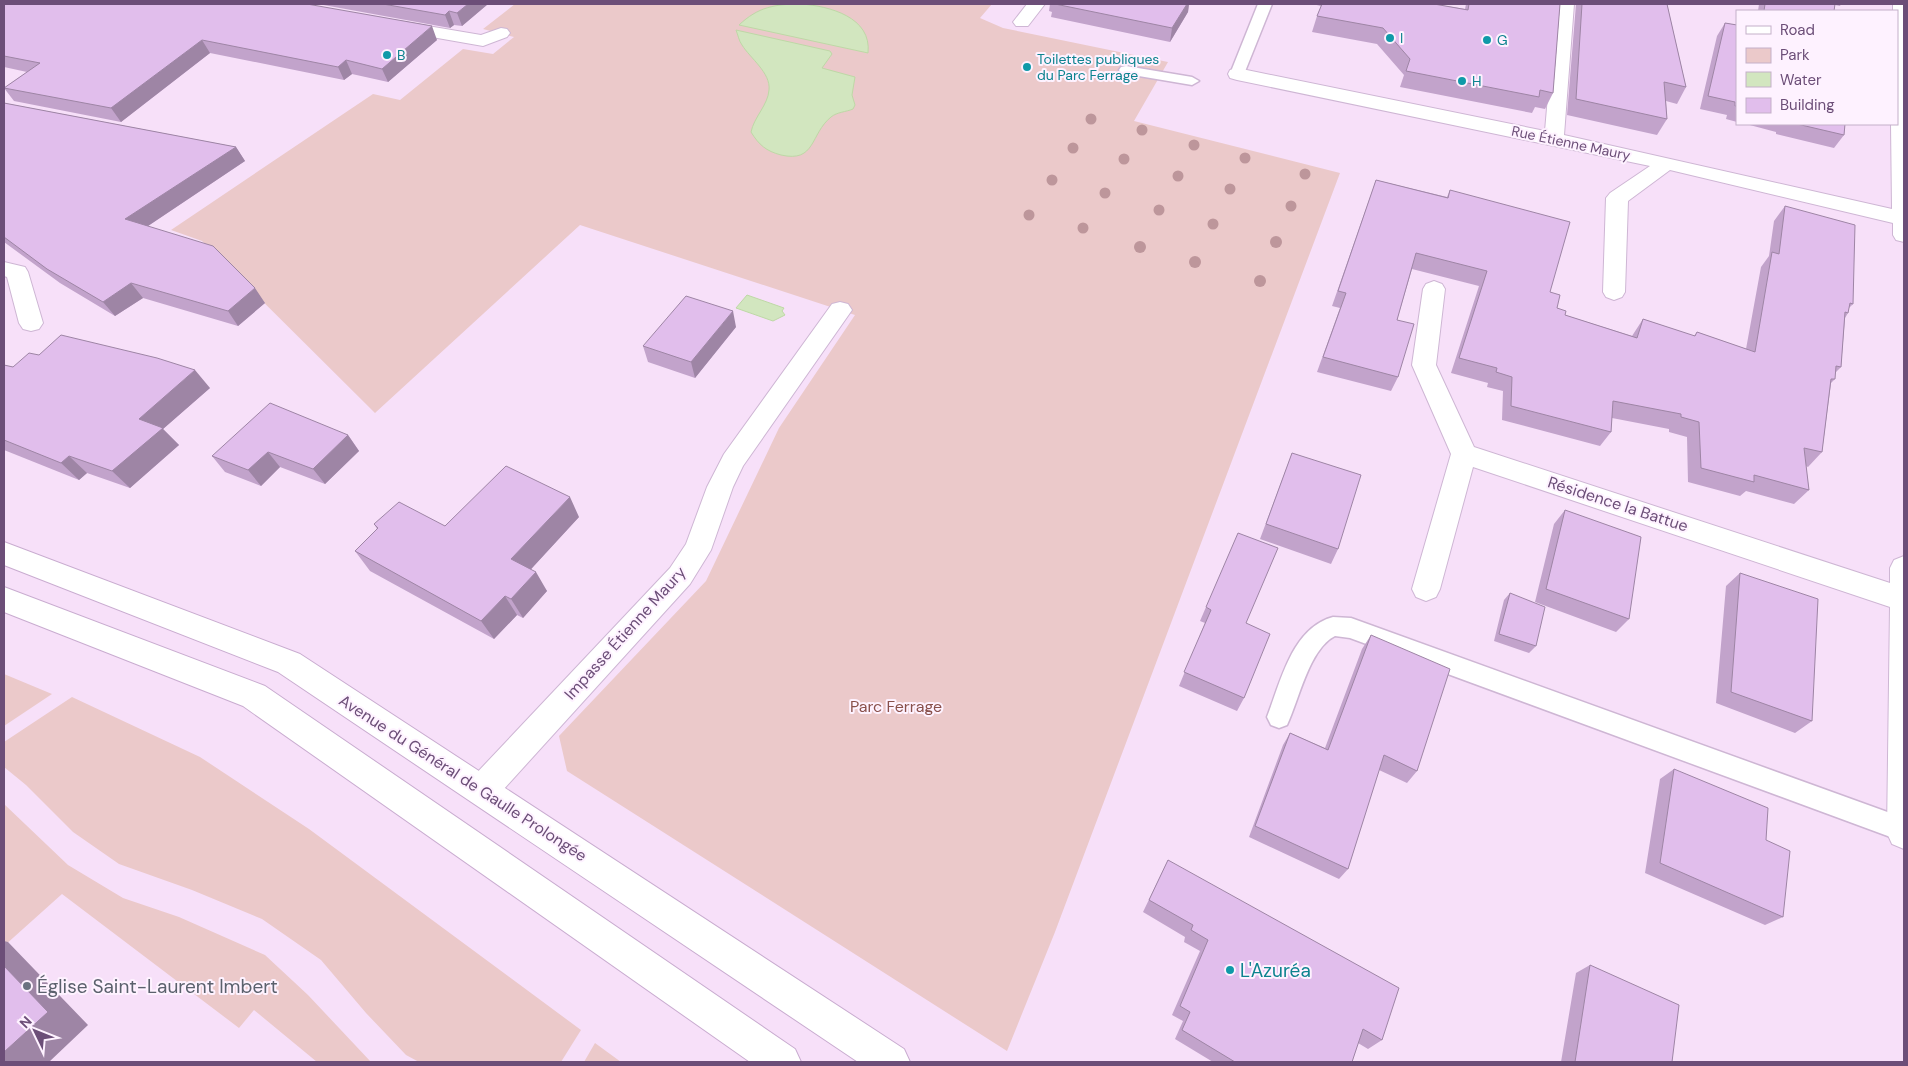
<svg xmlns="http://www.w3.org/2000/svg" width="1908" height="1066" font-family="'DM Sans',sans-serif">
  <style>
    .residential { fill: #f7e0f9; fill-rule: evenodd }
    .green { fill: #ebc9ca }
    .water { fill: #d2e6bf; stroke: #bed8a6 }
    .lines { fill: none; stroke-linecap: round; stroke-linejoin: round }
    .lane-casing { stroke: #ceb6d4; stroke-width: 3 }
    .street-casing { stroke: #ceb6d4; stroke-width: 2 }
    .secondary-casing { stroke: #c9acd0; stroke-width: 2 }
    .lane { fill: #fff; fill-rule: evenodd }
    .street { fill: #fff; fill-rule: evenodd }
    .secondary { fill: #fff; fill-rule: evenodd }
    .tree { fill: #bd969b }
    .wall { fill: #c2a3cb }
    .shaded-wall { fill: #9e85a5 }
    .building { fill: #e1beec; stroke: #9e85a5 }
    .culture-dot { fill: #0f9aa8; stroke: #fef2ff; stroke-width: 2 }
    .worship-dot { fill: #6b7280; stroke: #fef2ff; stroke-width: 2 }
    .labels { text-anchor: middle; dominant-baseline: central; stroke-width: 4; stroke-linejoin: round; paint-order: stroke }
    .far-culture-label { font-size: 14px; fill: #0d838f; stroke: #fef2ff; text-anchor: start }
    .far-street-label { font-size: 14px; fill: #6c4e78; stroke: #fef2ff }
    .street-label { font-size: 16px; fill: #6c4e78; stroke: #fef2ff }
    .park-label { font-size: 16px; fill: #89504b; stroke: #fef2ff }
    .near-culture-label { font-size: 19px; fill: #0d838f; stroke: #fef2ff; text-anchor: start }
    .near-worship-label { font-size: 19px; fill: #5b616d; stroke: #fef2ff; text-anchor: start }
  </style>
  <rect width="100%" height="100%" fill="#fcebfc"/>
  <path class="residential" d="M4 4H1904V1062H4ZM1737 11H1897V124H1737Z"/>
  <path class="green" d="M515 4H992L980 18 1003 28 1168 62 1134 121 1340 173 1055 932 1007 1051 567 771 559 736 706 581 779 428 855 315 580 225 375 413 202 241 171 230 373 94 400 100 463 49 493 54 514 37 483 29Z
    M4 674 52 694 4 726Z
    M72 697 200 757 309 829 581 1030 561 1062H419L406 1055 366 1013 321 960 262 919 192 890 119 864 73 832 26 785 4 767V742Z
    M4 804 68 865 123 898 179 917 265 955 308 995 371 1062H317L254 1010 239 1028 62 894 4 946Z
    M595 1043 621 1062H584Z"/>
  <path class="water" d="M801 4C829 6 872 17 868 53L739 25C758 7 775 4 801 4Z
    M736 30 830 51 832 54 822 68 855 77 852 95 855 105 853 109C846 112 837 112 831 117 810 134 816 163 781 155 766 151 759 145 751 132 754 117 768 105 769 90 771 73 750 58 742 45 739 41 738 35 736 30Z
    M747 295 784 308 782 311 785 315 773 321 736 308Z"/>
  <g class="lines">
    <g class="lane-casing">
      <path id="lane" d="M1258 4H1272L1244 74 1237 78 1232 77 1230 74Z
        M1126 66 1192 77 1199 81 1192 85 1121 73 1119 70 1121 67Z
        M1333 617 1351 618 1904 818V842L1350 638 1335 636C1309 649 1299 700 1287 725L1279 728 1271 725 1267 717C1281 681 1292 628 1333 617Z"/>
    </g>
    <g class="street-casing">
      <path id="street" d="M1027 4H1045L1028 26H1016L1013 22Z
        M1556 4H1574L1564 135 1892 209 1891 124H1897V11H1893V4H1904V242L1896 240 1893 235V223L1670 170 1628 201 1625 292 1622 297 1614 300 1606 297 1603 292 1606 198 1610 193 1650 166 1237 80 1230 78 1228 74 1230 70 1237 68 1545 131Z
        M398 21 481 35 501 28 507 29 510 33 507 37 483 46 392 30 389 26 392 22Z
        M4 262 25 267 28 272 43 323 39 329 31 331 23 329 19 323 7 277 4 276Z
        M1434 281 1442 284 1445 289 1436 365 1474 447 1890 583V568L1894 560 1904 556V849L1892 844 1887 833 1890 607 1473 467 1440 589 1436 597 1426 601 1416 597 1412 589 1451 454 1412 365 1423 289 1426 284Z
        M840 302 848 304 852 310 743 466 733 487 711 550 690 584 493 801 482 805 471 801 466 790 471 779 670 568 686 544 707 487 724 454 832 304Z"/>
    </g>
    <g class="secondary-casing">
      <path id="secondary" d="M4 542 300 654 904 1049 910 1062H858L278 672 4 565Z
        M4 587 265 686 795 1049 801 1062H750L243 706 4 612Z"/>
    </g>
    <use href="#lane" class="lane"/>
    <use href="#street" class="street"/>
    <use href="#secondary" class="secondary"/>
  </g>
  <g class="tree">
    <circle cx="1091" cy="119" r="5.5"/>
    <circle cx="1142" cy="130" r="5.5"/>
    <circle cx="1194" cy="145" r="5.5"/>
    <circle cx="1073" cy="148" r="5.5"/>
    <circle cx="1245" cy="158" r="5.5"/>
    <circle cx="1124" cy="159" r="5.5"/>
    <circle cx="1305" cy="174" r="5.5"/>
    <circle cx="1178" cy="176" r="5.5"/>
    <circle cx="1052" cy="180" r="5.5"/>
    <circle cx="1230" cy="189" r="5.5"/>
    <circle cx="1105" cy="193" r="5.5"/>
    <circle cx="1291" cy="206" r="5.5"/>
    <circle cx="1159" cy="210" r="5.5"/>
    <circle cx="1029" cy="215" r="5.5"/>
    <circle cx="1213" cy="224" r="5.5"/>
    <circle cx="1083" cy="228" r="5.5"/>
    <circle cx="1276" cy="242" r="6"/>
    <circle cx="1140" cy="247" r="6"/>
    <circle cx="1195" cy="262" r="6"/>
    <circle cx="1260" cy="281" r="6"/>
  </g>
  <path class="wall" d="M318 4H488L462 26 454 25 450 28Z
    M1050 4H1189L1188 12 1170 42 1051 17 1052 12 1049 11Z
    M1312 4H1434L1465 9 1466 4H1560L1553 93 1545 109 1535 107 1532 113 1400 87 1404 75 1377 44 1312 32 1317 16 1321 6Z
    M1576 4H1667L1686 87 1677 104 1666 101 1667 119 1657 135 1567 115Z
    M1759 4H1841L1840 6 1835 5 1834 11H1758Z
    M4 5 437 40 388 82 352 74 344 80 210 53 121 122 14 101 4 88 27 72 4 67Z
    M1725 23 1737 25V122L1726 119 1727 115 1700 109 1717 36Z
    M4 103 236 147 245 161 148 226 265 303 238 326 143 298 115 316 60 283 4 242Z
    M1746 124H1845L1844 135 1834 148 1776 134V132Z
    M1376 180 1447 197 1450 190 1550 292 1557 308 1565 315 1632 336 1643 319 1694 336 1697 332 1746 349 1761 267 1769 256 1774 221 1785 206 1853 304 1849 308 1848 313 1845 318 1841 367 1835 373V379L1831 383 1822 452 1808 467 1806 466 1809 490 1794 504 1746 491 1740 496 1688 482 1687 437 1669 432V429L1612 418 1611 432 1600 446 1502 420 1503 391 1487 387 1488 383 1451 373 1479 286 1412 269 1397 320 1398 377 1391 391 1317 372 1340 308 1332 306Z
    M736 327 695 378 648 362 643 346Z
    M4 365 13 367 210 388 163 429 179 445 130 488 87 473 79 480 4 450Z
    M348 435 359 451 325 484 280 467 261 486 225 472 212 456Z
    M1292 453 1338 549 1331 564 1260 539Z
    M1565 510 1629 619 1616 632 1535 602 1554 524Z
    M579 517 530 570 547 591 523 618 517 615 494 639 370 571 355 551 377 529 374 524 445 526Z
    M1740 573 1812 721 1795 733 1716 703 1726 586Z
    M1510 593 1536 646 1529 653 1494 641 1504 600Z
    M1206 607 1246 623 1244 698 1237 711 1179 686 1205 623 1200 621Z
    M1371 635 1417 771 1407 783 1379 770 1348 869 1339 879 1249 837 1283 745 1290 733 1325 748 1362 649Z
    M1674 769 1783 917 1765 925 1645 873 1660 779Z
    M1168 860 1382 1040 1368 1049 1358 1043 1352 1062H1213L1175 1039 1183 1021 1172 1015 1200 951 1184 942 1185 937 1143 912Z
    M1590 965 1672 1062H1673H1561L1576 973Z"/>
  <path class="shaded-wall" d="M468 4H488L462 26 457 13Z
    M1187 4H1189L1188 12 1170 42 1172 28Z
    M449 11 454 25 450 28 445 15Z
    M432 26 437 40 388 82 382 69Z
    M202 40 210 53 121 122 111 108Z
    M346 60 352 74 344 80 338 67Z
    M236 147 245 161 136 234 125 219Z
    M131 283 143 298 115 316 103 302Z
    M255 288 265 303 238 326 228 311Z
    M733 311 736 327 695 378 691 362Z
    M195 370 210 388 163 429 179 445 130 488 112 471 139 419Z
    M348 435 359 451 325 484 313 469Z
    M268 452 280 467 261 486 248 470Z
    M69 456 87 473 79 480 61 463Z
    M570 497 579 517 522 579 511 559Z
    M536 572 547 591 523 618 511 599Z
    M505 596 517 615 494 639 481 621Z
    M4 941 8 942 88 1025 49 1062H4Z"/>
  <path class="building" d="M6 4H307L432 26 382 69 346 60 338 67 202 40 111 108 4 88 40 63 4 56V5Z
    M383 4H468L457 13 449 11 445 15Z
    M1055 4H1187L1172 28Z
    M1322 4H1434L1468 10 1469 4H1560L1553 93 1540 90 1539 97 1406 71 1410 59 1383 28 1317 16Z
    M1582 4H1667L1686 87 1664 82 1667 119 1576 99Z
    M1765 4H1835L1834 11H1764Z
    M1725 23 1737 25V106H1735V102L1708 96Z
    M4 103 236 147 125 219 213 246 255 288 228 311 131 283 103 302 47 269 4 237Z
    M1797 124H1845L1844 135Z
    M1376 180 1448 198 1450 190 1570 222 1550 292 1560 295 1557 308 1566 311 1565 315 1637 338 1643 319 1695 336 1697 332 1755 352 1772 252 1779 254 1785 206 1855 225 1853 304 1850 303 1848 313 1845 312 1841 367 1836 366 1835 379H1831L1822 452 1804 448 1809 490 1754 475V482L1701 468 1699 422 1681 417V414L1613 401 1611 432 1511 406 1512 377 1496 372 1497 368 1459 358 1487 271 1416 253 1397 320 1414 324 1398 377 1323 357 1346 293 1338 291Z
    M686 296 733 311 691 362 643 346Z
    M61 335 157 358 195 370 139 419 163 428 112 471 69 456 61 463 4 440V365L13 367 29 353 39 355Z
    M270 403 348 435 313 469 268 452 248 470 212 456Z
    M1292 453 1361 475 1338 549 1266 524Z
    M506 466 570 497 511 559 536 572 511 599 505 596 481 621 355 551 378 528 374 524 399 502 445 526Z
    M1565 510 1641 537 1629 619 1546 589Z
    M1238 533 1278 548 1246 623 1270 634 1244 698 1184 672 1211 610 1206 607Z
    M1740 573 1818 599 1812 721 1731 692Z
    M1510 593 1545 607 1536 646 1499 634Z
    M1371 635 1450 669 1417 771 1384 755 1348 869 1255 826 1290 733 1328 750Z
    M1674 769 1768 808 1766 840 1790 851 1783 917 1660 863Z
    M1168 860 1399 988 1382 1040 1363 1029 1352 1062H1235L1182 1030 1190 1012 1180 1006 1208 940 1191 930 1193 925 1149 900Z
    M1590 965 1679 1005 1672 1062H1673H1575Z
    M4 966 48 1012 4 1052Z"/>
  <g class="culture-dot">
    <circle cx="1390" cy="38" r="5"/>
    <circle cx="1487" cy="40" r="5"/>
    <circle cx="387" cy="55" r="5"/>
    <circle cx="1027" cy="67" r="5"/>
    <circle cx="1462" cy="81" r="5"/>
    <circle cx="1230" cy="970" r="5"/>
  </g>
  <circle class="worship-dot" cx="27" cy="986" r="5"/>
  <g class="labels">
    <g class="far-culture-label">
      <text x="1400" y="38">I</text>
      <text x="1497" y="40">G</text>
      <text x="397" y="55">B</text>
      <text x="1037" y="59">Toilettes publiques<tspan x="1037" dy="16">du Parc Ferrage</tspan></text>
      <text x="1472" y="81">H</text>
    </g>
    <g class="far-street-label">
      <text transform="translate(1571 143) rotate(12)">Rue Étienne Maury</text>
    </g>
    <g class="street-label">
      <text transform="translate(1618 504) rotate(18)">Résidence la Battue</text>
      <text transform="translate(625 633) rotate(-48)">Impasse Étienne Maury</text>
      <text transform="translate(463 778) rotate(33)">Avenue du Général de Gaulle Prolongée</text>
    </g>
    <g class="park-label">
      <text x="896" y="706">Parc Ferrage</text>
    </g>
    <g class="near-culture-label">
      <text x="1240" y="970">L'Azuréa</text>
    </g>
    <g class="near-worship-label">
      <text x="37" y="986">Église Saint-Laurent Imbert</text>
    </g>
  </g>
  <rect width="1908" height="1066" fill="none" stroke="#6c4e78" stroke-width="10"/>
  <rect x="1736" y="10" width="162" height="115" fill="#fef2ff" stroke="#c4b0c9"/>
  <rect x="1746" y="26" width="25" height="8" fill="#ffffff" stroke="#c4b0c9"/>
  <text x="1780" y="35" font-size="15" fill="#6c4e78">Road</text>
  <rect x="1746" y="48" width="25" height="15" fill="#ebc9ca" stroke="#c4b0c9"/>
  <text x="1780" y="60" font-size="15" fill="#6c4e78">Park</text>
  <rect x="1746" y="72" width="25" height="15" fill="#d2e6bf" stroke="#c4b0c9"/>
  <text x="1780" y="85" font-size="15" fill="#6c4e78">Water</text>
  <rect x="1746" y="98" width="25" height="15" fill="#e1beec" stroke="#c4b0c9"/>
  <text x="1780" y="110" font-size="15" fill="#6c4e78">Building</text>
  <g transform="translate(35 1031) rotate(313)" stroke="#fef2ff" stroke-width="4" paint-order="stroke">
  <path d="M0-4L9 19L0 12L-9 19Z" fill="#6c4e78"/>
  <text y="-8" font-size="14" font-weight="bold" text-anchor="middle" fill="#6c4e78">N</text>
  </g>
</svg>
